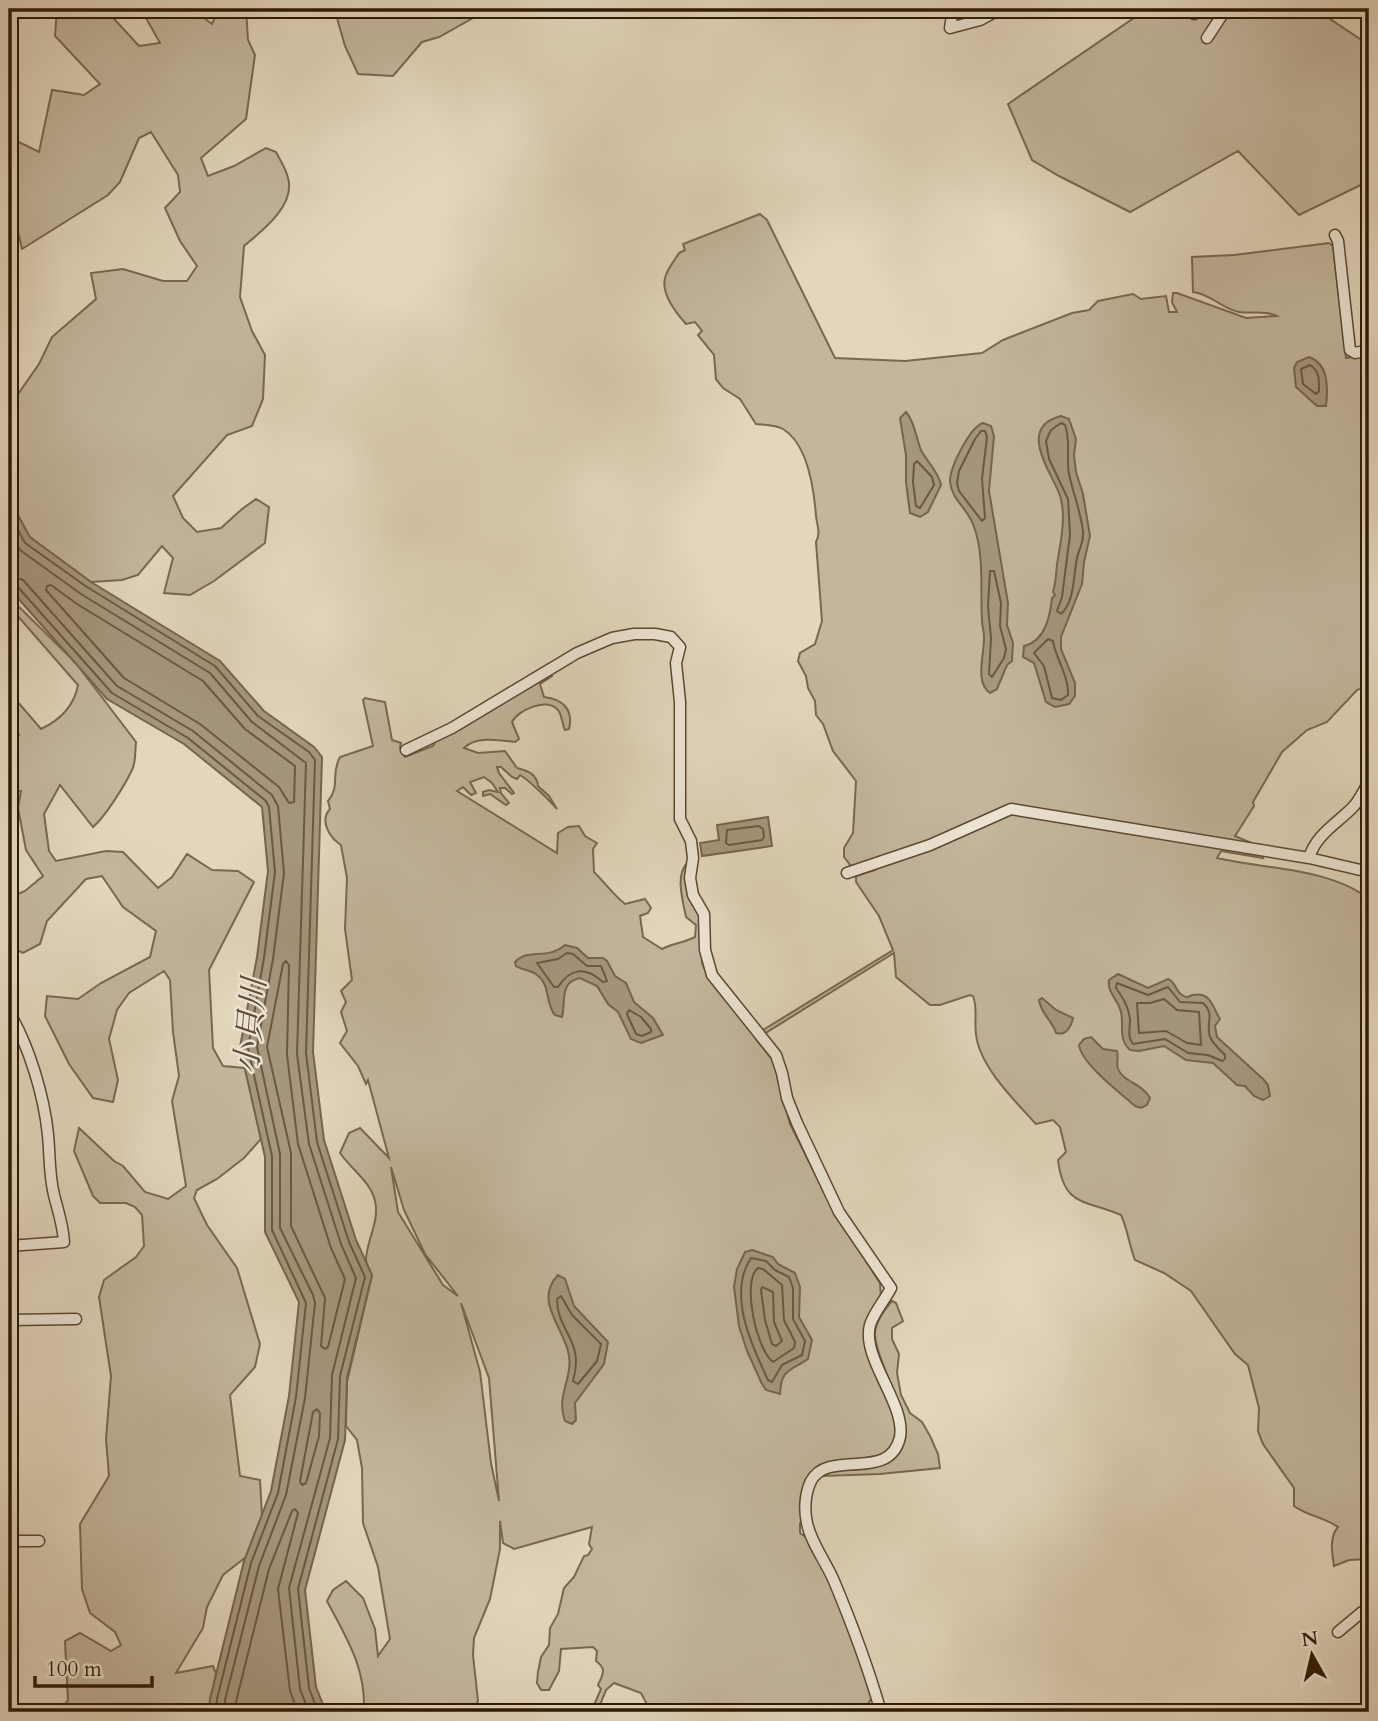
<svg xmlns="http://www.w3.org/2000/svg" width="1378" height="1721" font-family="Cardo,'Noto Serif JP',serif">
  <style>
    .green { fill: #c3b69d; stroke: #786850; stroke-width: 2; fill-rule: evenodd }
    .water { fill: #a5967d; stroke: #75644c; stroke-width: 2 }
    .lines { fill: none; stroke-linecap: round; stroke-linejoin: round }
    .shore { stroke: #6a5840; stroke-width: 2 }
    .minor-casing { stroke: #5b4831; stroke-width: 13 }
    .minor { stroke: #ece4d3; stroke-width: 10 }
    .labels { text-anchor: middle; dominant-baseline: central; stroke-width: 5; stroke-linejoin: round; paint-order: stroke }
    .water-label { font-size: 32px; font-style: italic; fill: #5e4b34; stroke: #ece4d3 }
  </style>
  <rect width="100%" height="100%" fill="#e2d6bc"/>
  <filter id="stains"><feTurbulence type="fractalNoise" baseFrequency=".00286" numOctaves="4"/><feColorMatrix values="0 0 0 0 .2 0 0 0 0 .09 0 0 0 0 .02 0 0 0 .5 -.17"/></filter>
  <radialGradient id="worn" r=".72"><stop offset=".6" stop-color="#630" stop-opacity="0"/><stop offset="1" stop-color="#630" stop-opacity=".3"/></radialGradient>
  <path class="green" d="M57 9H105L139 46 160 43 141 9H192L212 24 216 14 212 9H246L248 40 255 55 246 119 201 158 208 176 234 166 266 148 276 152C280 160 286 169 288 178 296 205 262 231 244 246L240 297 252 331 265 355 263 399 252 426 227 435 173 496 183 518 197 532 221 528 242 509 256 499 269 507 265 543 214 581 190 595 164 593 173 558 162 546 138 575 122 580 91 582 29 537 9 499V407L39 364 52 337 96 299 91 273 123 269 163 281H187L197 266 180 241 165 208 180 192 178 175 151 132 139 138 120 182 108 195 22 249 9 193V137L39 152 52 90 84 95 100 84 55 36Z
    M352 9H489L439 37 422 42 393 76 358 74 345 46 337 18Z
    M1147 9H1315L1369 45V181L1299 215 1238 151 1130 212 1059 176 1032 160 1008 104Z
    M760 214 767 220 835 358 905 361 982 353 1003 340 1072 313 1089 310 1098 301 1133 294 1141 299 1166 296 1169 312H1177L1172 302 1173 293H1177L1246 318 1277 316C1266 310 1251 314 1239 312 1222 309 1211 294 1193 292L1192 257 1234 255 1329 243 1333 246 1346 358 1369 354V685L1357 690 1327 722 1307 730 1282 752 1253 802 1254 806 1235 836 1254 844 1264 854 1263 858 1221 851 1217 858C1264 869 1330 868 1369 899V1559L1349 1560 1334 1566C1332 1553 1329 1537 1338 1527 1324 1517 1307 1516 1294 1506V1488L1263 1444 1258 1431 1259 1408 1248 1365 1235 1354 1191 1291 1164 1273 1135 1260C1129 1245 1128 1230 1121 1215 1085 1199 1064 1208 1058 1160L1066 1152 1060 1127 1053 1120 1036 1124C1015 1101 979 1066 976 1034 974 1021 978 1009 973 996L970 995 940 1005H930L896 977 894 953 756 1039 774 1062 790 1124 834 1212 880 1283 881 1298 865 1326 864 1335 895 1419C896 1428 897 1437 892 1446 881 1463 830 1470 809 1476L803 1522 800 1523V1533L810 1540 851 1631 872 1698 864 1709 820 1712H651L641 1693 614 1683 606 1690 597 1712H591L601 1689 598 1685C603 1674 607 1669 596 1661L597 1651 593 1647 561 1649 559 1671 549 1690H541L537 1683 538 1672 541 1657 549 1645 550 1628 558 1614 564 1588 574 1577 584 1556 588 1555 592 1549 589 1544 592 1527 514 1549 503 1543 500 1521V1549L490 1599 474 1638 473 1655 478 1701 472 1712H364C366 1668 347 1639 327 1601L333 1590 346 1581 363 1598 375 1629 378 1656 390 1639 378 1567 363 1523 362 1468 357 1440 346 1426 347 1382 372 1275C370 1271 366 1265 366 1260 366 1242 380 1221 375 1201 371 1182 351 1169 340 1153L349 1133 360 1128 389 1158 368 1080 366 1084 358 1066 340 1043 347 1031 341 1012 346 1002 341 991 352 980 345 929 347 878 341 845C330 838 319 821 330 809L328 801C341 785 330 775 340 757L373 746 363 700 365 698 385 702 392 740 401 743 400 747 405 757 433 746 436 740 551 675 552 676 540 684 544 697C562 699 574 709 569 729L565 730C562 724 562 713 557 709 546 698 518 710 512 722L519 739 515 742C499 740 476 736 464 748L478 753 505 751 517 768C528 771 537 774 538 786L549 796 557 809C549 800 529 780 520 775L517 779 512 777 501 767H497L499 773 514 793 512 794 505 788H500L501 793 509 803 506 805 490 794 483 796V792L489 790 498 792 492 783 484 777 470 782 476 793 471 795 463 787 457 791 557 853 558 833 568 827 579 826 585 836 597 843 593 849 594 872C605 883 614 895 625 904L645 899 651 908 648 913 640 916 643 937 662 949C673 943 684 943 695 937L696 925 686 917C683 901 675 876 687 863L701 923 702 963 707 974 755 1035 893 950 879 916 856 882V876L875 870 871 861 851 866 844 857V848L853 833 856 781 833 751 823 724 816 715 815 701 808 688 806 676 798 661 800 653 815 644 822 621 816 542C821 534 817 525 816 516 814 490 808 444 783 429 776 425 765 425 756 424L740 399 723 388 716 379 714 355 698 335 702 331 695 322 686 324C676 313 661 294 665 278 667 269 675 260 679 253L685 250 683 244ZM391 1167 404 1210 425 1254 458 1296 443 1285 398 1212ZM461 1303 489 1378 499 1501 491 1463 480 1372Z
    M9 593 15 603 75 662 136 742C135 751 136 763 132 770 125 785 105 817 93 827L60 785 44 814 49 851 56 861 106 851 123 852 158 888 172 877 187 854 212 870 238 871 254 882 209 970 213 1048 223 1066 245 1068 261 1139 244 1158 217 1179 197 1190 194 1198 207 1225 237 1268 260 1344 255 1367 230 1395 240 1476 260 1480 262 1516 246 1557 223 1575 207 1607 203 1628 176 1673 213 1666 216 1674 209 1712H59L68 1700 65 1641 80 1633 111 1651 121 1645 115 1632 90 1613 82 1589 80 1524 109 1476 106 1439 111 1376 99 1297 104 1280 136 1257 144 1246 142 1215 135 1207 126 1203H100L93 1196 74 1151 79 1128 114 1161 123 1166 145 1192 168 1199 186 1186 172 1101 179 1076 173 1032 170 980 164 971 129 993 117 1010 109 1039 118 1080 113 1102 93 1098 69 1064 45 1016 47 996 78 999 101 983 150 957 156 931 123 907 102 876 86 879 47 921 40 944 23 953 9 946V898L25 891 43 876 26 850 18 808 21 791 9 792V742L19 735 9 713V703L17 701 41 729C60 720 74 707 78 685L9 606Z
    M892 1301 896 1303 903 1321 892 1328V1339L899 1354 897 1373 901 1395 910 1413 922 1422 930 1436 938 1454 940 1468 880 1474 823 1476V1473C843 1467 868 1474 886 1463 931 1440 876 1369 875 1334 875 1323 885 1309 892 1301Z"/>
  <path class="water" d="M1309 357C1329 364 1328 388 1326 406H1317L1296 387 1294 368 1297 362Z
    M906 412C915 422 916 438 921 450 927 462 938 471 941 485L928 512 920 517 910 513 906 482V455L900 418Z
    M1061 416 1069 419 1076 439 1074 455 1076 472 1083 494 1090 536 1084 562 1082 584 1061 637V649L1075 683V696L1069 704 1055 707 1046 702 1034 663 1023 657 1024 646C1045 641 1050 617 1052 598L1055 595 1053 592C1056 582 1056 574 1057 565 1060 543 1066 522 1061 499 1057 479 1013 428 1061 416Z
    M983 423 991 426 994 436 989 491 1008 603 1007 625 1013 643 1012 661 1007 665 997 689 990 693C974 682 985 653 984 636 984 631 982 626 982 620 980 588 985 555 973 524 967 508 951 499 950 481 950 467 970 427 983 423Z
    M9 499 30 537 91 582 220 661 264 711 314 747 322 757 313 1052 324 1140 356 1240 372 1275 347 1378 345 1440 305 1590 316 1687 326 1712H209L210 1699 244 1561 271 1491 289 1396 299 1302 265 1232V1157L240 1047 257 957 268 871 262 807 184 744 107 699 9 588Z
    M768 817 772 846 702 856 700 843 719 840 717 825Z
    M565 945 577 948 588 958H603L607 961 615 976 626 983 634 1002 653 1018 663 1035 641 1043 631 1039 618 1012 608 1004 597 986 580 978C559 982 566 1002 562 1017L555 1015C545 1004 551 985 537 975 531 970 522 970 516 966L515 962C530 947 546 961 565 945Z
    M1118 974 1148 988 1168 979C1177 983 1175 991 1182 995 1188 999 1188 996 1193 995 1211 991 1213 1008 1220 1019L1215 1026 1217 1037 1263 1079 1268 1085 1270 1096 1263 1100 1254 1096 1245 1086 1237 1085 1213 1063 1186 1060 1164 1046 1139 1051 1130 1050C1118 1039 1124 1026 1121 1012 1118 999 1107 993 1109 980Z
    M1042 998 1056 1010 1073 1018C1071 1027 1066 1036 1056 1033 1052 1020 1041 1014 1039 1000Z
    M1091 1037 1103 1049 1117 1051C1119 1057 1116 1063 1118 1069 1123 1082 1143 1084 1150 1098L1147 1105 1141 1108 1135 1106C1120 1093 1081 1063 1079 1045L1084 1039Z
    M752 1250 773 1257 778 1264 795 1273 800 1287 799 1317 812 1340 808 1359C791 1371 781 1368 780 1394L766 1390 762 1384 747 1351 739 1326 734 1287 737 1269 745 1252Z
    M558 1275 565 1279 574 1306 608 1342 604 1364 575 1403 576 1420 572 1424 565 1421C555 1394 575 1377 568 1351 562 1326 534 1300 558 1275Z"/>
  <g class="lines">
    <path class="shore" d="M1310 365C1320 371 1319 381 1319 391L1316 394 1303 384 1301 369Z
      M1061 423 1065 425C1071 441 1066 457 1069 474 1073 493 1081 512 1083 532 1084 542 1079 549 1077 558 1073 577 1075 601 1061 614L1057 611 1062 597 1070 535 1068 499 1049 459 1046 441 1051 430Z
      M981 431H985L987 437 982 479 985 518 982 521 959 491 957 483 959 471 975 439Z
      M917 461 932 477 934 485 920 508 916 506 913 482 914 464Z
      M9 513 25 543 87 587 215 666 258 716 309 752 315 760 306 1053 317 1142 349 1242 365 1277 340 1376 338 1439 298 1589 309 1688 318 1712
      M9 532 20 550 81 594 210 673 252 722 306 763 297 1054 309 1144 341 1244 356 1278 332 1375 330 1438 289 1588 300 1689 309 1712
      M990 571H994L1001 603 1000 626 1006 649 1004 658 992 677 989 674 991 638 988 606Z
      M9 575 23 580 117 686 193 731 272 795 278 806 284 873 273 959 257 1047 280 1154V1228L313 1295 315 1303 305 1398 286 1495 259 1566 225 1700V1712
      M9 584 17 586 112 693 188 738 266 801 269 807 275 872 264 958 248 1048 272 1156V1230L306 1303 296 1397 278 1493 251 1563 217 1699 216 1712
      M51 585 77 604 203 681 245 729 295 766 294 802 289 803 279 787 200 724 124 678 46 590 47 586Z
      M1048 639 1053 641C1056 660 1069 675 1068 695L1061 700 1052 698 1044 666 1034 653Z
      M759 826 763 829 764 837 762 840 729 845 726 843 727 830Z
      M567 953 573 954 587 966H601L607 981 603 982C586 967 571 967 558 987H554L537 963 558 959Z
      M286 961 289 965 287 1055 298 1144 331 1248 345 1279 328 1347 325 1349 321 1346 325 1298 291 1226V1153L267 1047 283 964Z
      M1117 983 1148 995 1168 987 1180 1002 1203 1003C1216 1015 1205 1023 1210 1037 1213 1044 1220 1050 1225 1055V1059L1222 1061 1208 1055 1188 1053 1165 1039 1133 1044C1127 1036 1130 1030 1130 1020 1129 1007 1123 998 1116 988Z
      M1164 999 1177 1010 1199 1012 1201 1045 1187 1043 1166 1031 1139 1033 1137 1003H1150Z
      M629 1010 641 1017 651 1029V1032L642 1036 636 1034 627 1014Z
      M751 1258 766 1261 775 1270 789 1277 793 1288V1319L805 1341 802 1355 782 1365 772 1382 768 1380C752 1346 727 1294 751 1258Z
      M758 1268 763 1269 782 1285 784 1320 795 1342 794 1348 773 1362C757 1351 741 1281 758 1268Z
      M762 1287 773 1292 774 1322 782 1341 776 1346 772 1344 765 1320 761 1290Z
      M561 1296 572 1315 601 1344 597 1361 578 1384 573 1381C585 1340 557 1332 557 1299Z
      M317 1409 320 1413 319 1436 306 1483 302 1485 300 1481 313 1412Z
      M236 1712V1702L269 1569 292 1511 295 1509 298 1513 278 1589 290 1691 298 1712"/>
    <g class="minor-casing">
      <path id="minor" d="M953 9 950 28 980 20 1000 9
        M1194 14 1196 9
        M1207 38 1226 9
        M1335 235 1338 241 1350 350 1355 353 1369 350
        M406 750 452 728 577 653 612 638 634 634H655L671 637 680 647 676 663 680 702V819L691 841 693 858 690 878 693 895 704 914 705 950 712 975 776 1055 782 1073 787 1098 797 1123 839 1212 891 1288C885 1300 874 1312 870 1325 861 1358 906 1404 900 1437 890 1483 829 1448 811 1481 805 1493 804 1510 807 1523 811 1543 826 1562 834 1581 852 1624 868 1667 881 1712
        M1369 781C1365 789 1360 799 1354 806 1338 823 1316 834 1309 858L1369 872
        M847 873 930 845 1011 809 1309 858
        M9 1012C29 1046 44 1095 48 1135 50 1155 49 1175 54 1195 58 1211 63 1225 64 1242L9 1246
        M9 1320 76 1319
        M9 1541H39
        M1338 1632 1362 1612 1369 1610"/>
    </g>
    <use href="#minor" class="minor"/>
  </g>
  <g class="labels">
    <g class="water-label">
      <text transform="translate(251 1026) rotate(-85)">小貝川</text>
    </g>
  </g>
  <rect width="1378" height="1721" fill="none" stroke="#e2d6bc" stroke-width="35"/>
  <rect x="10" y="10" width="1357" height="1700" fill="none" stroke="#2e1903" stroke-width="3.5"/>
  <rect x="18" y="18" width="1343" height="1686" fill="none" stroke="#2e1903" stroke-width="2"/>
  <g transform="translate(1312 1655) rotate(352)" stroke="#ece4d3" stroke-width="5" paint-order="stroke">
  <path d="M0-5L12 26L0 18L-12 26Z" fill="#2e1903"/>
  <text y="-10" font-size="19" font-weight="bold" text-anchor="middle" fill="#2e1903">N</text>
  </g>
  <path d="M35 1676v10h117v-10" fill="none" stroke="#2e1903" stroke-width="3.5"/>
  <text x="46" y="1676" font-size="21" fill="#2e1903" stroke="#ece4d3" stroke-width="5" paint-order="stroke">100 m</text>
  <rect width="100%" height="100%" filter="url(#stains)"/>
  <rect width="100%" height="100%" fill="url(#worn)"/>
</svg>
